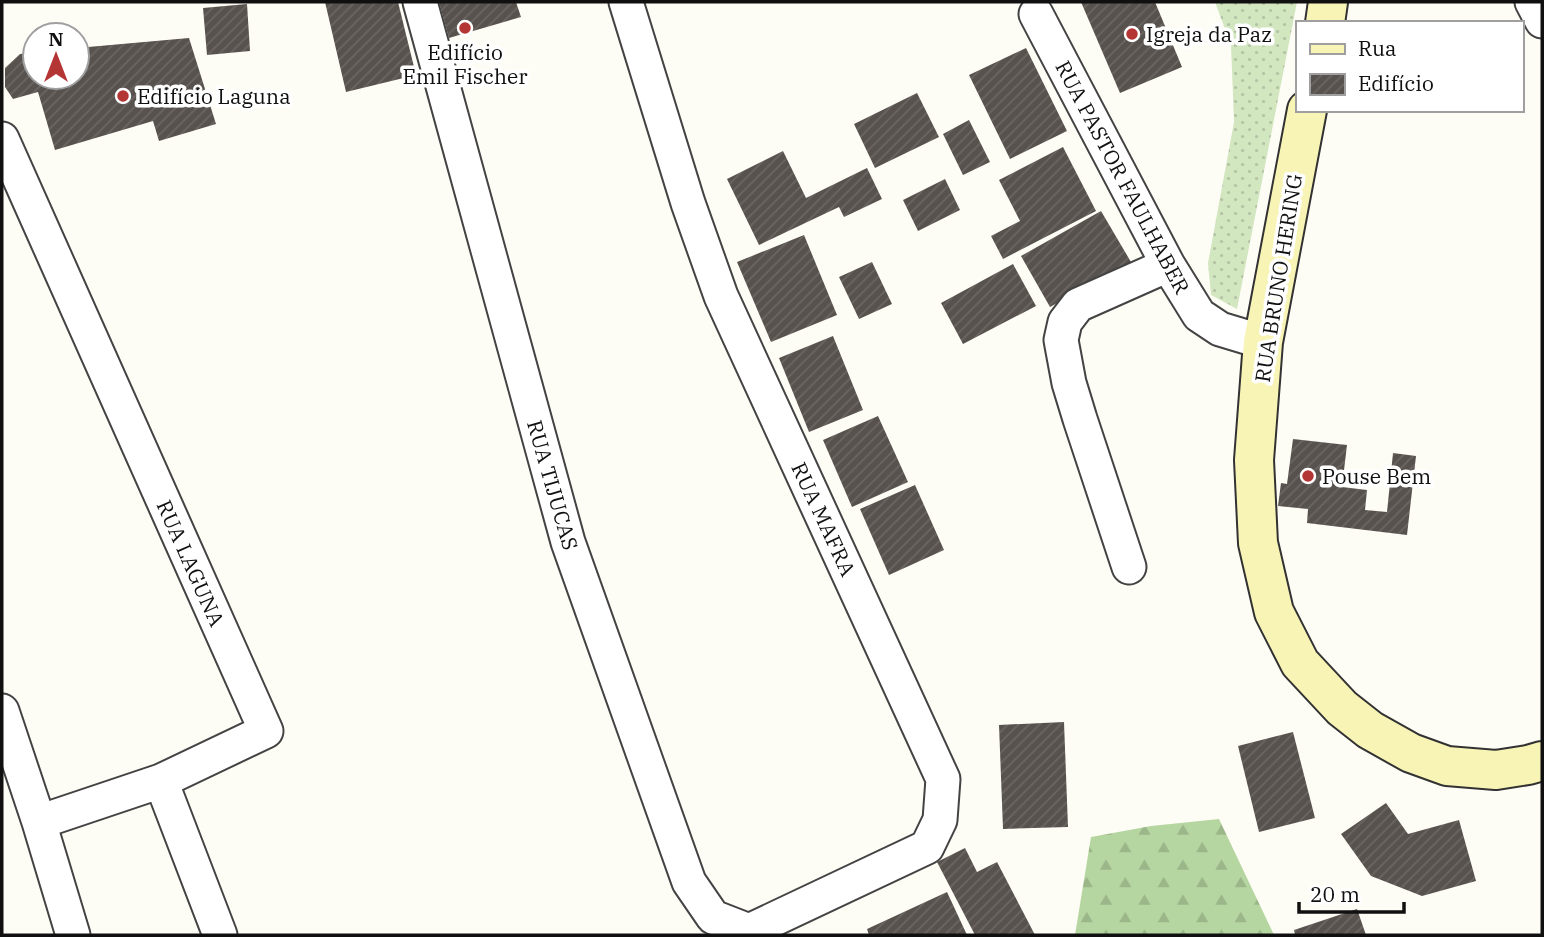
<svg xmlns="http://www.w3.org/2000/svg" width="1544" height="937" font-family="'IBM Plex Serif',serif">
  <style>
    .grass { fill: url(#grass-dots) }
    .forest { fill: url(#forest-firs) }
    .building { fill: url(#building-hatch) }
    .lines { fill: none; stroke-linecap: round; stroke-linejoin: round }
    .street-casing { stroke: #434343; stroke-width: 37 }
    .secondary-casing { stroke: #323232; stroke-width: 42 }
    .street { stroke: #fff; stroke-width: 33 }
    .secondary { stroke: #f8f4b6; stroke-width: 38 }
    .poi-dot { fill: #b43634; stroke: #fff; stroke-width: 2.5 }
    .labels { text-anchor: middle; dominant-baseline: central; stroke-width: 7; stroke-linejoin: round; paint-order: stroke }
    .poi-label { font-size: 21px; fill: #101010; stroke: #fff; text-anchor: start }
    .street-label { font-size: 21px; fill: #101010; stroke: #fff }
  </style>
  <defs>
    <pattern id="grass-dots" width="8" height="8" patternUnits="userSpaceOnUse" patternTransform="scale(1.75)"><rect width="8" height="8" fill="#d2e6c0"/><path d="M2 2h.1M6 6h.1" fill="none" stroke="#b3c4a4" stroke-width="1.8" stroke-linecap="round"/></pattern>
    <pattern id="forest-firs" width="22" height="20" patternUnits="userSpaceOnUse" patternTransform="scale(1.75)"><rect width="22" height="20" fill="#b6d6a1"/><path d="M5 1l3.5 6h-7zM16 11l3.5 6h-7z" fill="#9bb78a"/></pattern>
    <pattern id="building-hatch" width="6" height="6" patternUnits="userSpaceOnUse" patternTransform="scale(1.75)"><rect width="6" height="6" fill="#58524e"/><path d="M-1 1l2-2M0 6l6-6M5 7l2-2" fill="none" stroke="#6b6663"/></pattern>
  </defs>
  <rect width="100%" height="100%" fill="#fefdf5"/>
  <path class="grass" d="M1215 2H1297L1237 309 1211 295 1208 263 1234 122 1231 45Z"/>
  <path class="forest" d="M1219 819 1274 935H1075L1091 837 1151 826Z"/>
  <path class="building" d="M325 2H398L416 75 346 92Z
    M439 2H516L521 17 449 38Z
    M1081 2H1155L1182 67 1120 93Z
    M247 4 250 51 207 55 203 8Z
    M189 38 216 124 159 141 153 121 55 150 38 92 13 99 5 87V68L20 54 35 52V77H77V48Z
    M1026 48 1067 131 1010 159 969 75Z
    M917 93 939 137 875 168 854 124Z
    M969 120 990 162 963 175 943 134Z
    M1063 147 1096 211 1003 259 991 236 1020 221 999 180Z
    M783 151 806 198 867 168 882 199 844 217 839 207 759 245 727 179Z
    M945 179 960 210 918 231 903 200Z
    M1101 211 1131 262 1050 307 1021 256Z
    M804 235 837 315 771 342 737 262Z
    M872 262 892 304 859 319 839 277Z
    M1013 264 1036 306 963 344 941 303Z
    M833 336 863 410 809 432 779 358Z
    M878 416 908 482 852 507 823 440Z
    M1293 439 1347 445 1342 487 1367 490 1365 510 1387 512 1393 453 1416 456 1407 535 1307 523 1308 509 1278 506 1281 483 1287 484Z
    M915 485 944 550 889 575 860 509Z
    M1064 722 1068 827 1003 829 999 725Z
    M1293 732 1315 818 1259 832 1238 746Z
    M1386 803 1408 834 1459 820 1476 881 1422 896 1371 876 1341 834Z
    M965 848 977 872 997 862 1035 935H975L937 862Z
    M947 892 967 935H869L867 929Z
    M1357 909 1366 935H1295L1294 930Z"/>
  <g class="lines">
    <g class="street-casing">
      <path id="street" d="M420 2 568 542 689 882 713 917 749 931 927 847 940 820 943 779 721 296 688 203 626 2
        M1532 2 1542 21
        M1036 14 1168 265 1199 315 1220 329 1263 342
        M2 139 266 731 161 781 39 822
        M1129 567 1080 419 1069 383 1061 340 1065 322 1078 305 1168 265
        M2 711 39 822 73 935
        M161 781 220 935"/>
    </g>
    <g class="secondary-casing">
      <path id="secondary" d="M1325 23 1328 2
        M1307 110 1263 342 1254 460 1258 543 1274 612 1300 663 1342 708 1370 730 1411 753 1447 766 1496 770 1528 765 1542 761"/>
    </g>
    <use href="#street" class="street"/>
    <use href="#secondary" class="secondary"/>
  </g>
  <g class="poi-dot">
    <circle cx="465" cy="28" r="7"/>
    <circle cx="1132" cy="34" r="7"/>
    <circle cx="123" cy="96" r="7"/>
    <circle cx="1308" cy="476" r="7"/>
  </g>
  <g class="labels">
    <g class="poi-label">
      <text x="1146" y="34">Igreja da Paz</text>
      <text x="465" y="52" text-anchor="middle">Edifício<tspan x="465" dy="24">Emil Fischer</tspan></text>
      <text x="137" y="96">Edifício Laguna</text>
      <text x="1322" y="476">Pouse Bem</text>
    </g>
    <g class="street-label">
      <text transform="translate(1123 177) rotate(62)">RUA PASTOR FAULHABER</text>
      <text transform="translate(1278 278) rotate(-81)">RUA BRUNO HERING</text>
      <text transform="translate(553 485) rotate(74)">RUA TIJUCAS</text>
      <text transform="translate(824 519) rotate(65)">RUA MAFRA</text>
      <text transform="translate(191 563) rotate(66)">RUA LAGUNA</text>
    </g>
  </g>
  <rect width="1544" height="937" fill="none" stroke="#101010" stroke-width="7"/>
  <rect x="1296" y="21" width="228" height="91" fill="#ffffff" stroke="#9f9f9f" stroke-width="2"/>
  <rect x="1310" y="44" width="35" height="10" fill="#f8f4b6" stroke="#9f9f9f" stroke-width="2"/>
  <text x="1358" y="56" font-size="21" fill="#101010">Rua</text>
  <rect x="1310" y="74" width="35" height="21" fill="url(#building-hatch)" stroke="#9f9f9f" stroke-width="2"/>
  <text x="1358" y="91" font-size="21" fill="#101010">Edifício</text>
  <g transform="translate(56 56)"><circle r="33" fill="#ffffff" stroke="#9f9f9f" stroke-width="2"/>
  <path d="M0-5L12 26L0 18L-12 26Z" fill="#b43634"/>
  <text y="-10" font-size="19" font-weight="bold" text-anchor="middle" fill="#101010">N</text>
  </g>
  <path d="M1299 902v10h105v-10" fill="none" stroke="#101010" stroke-width="3.5"/>
  <text x="1310" y="902" font-size="21" fill="#101010" stroke="#ffffff" stroke-width="5" paint-order="stroke">20 m</text>
</svg>
